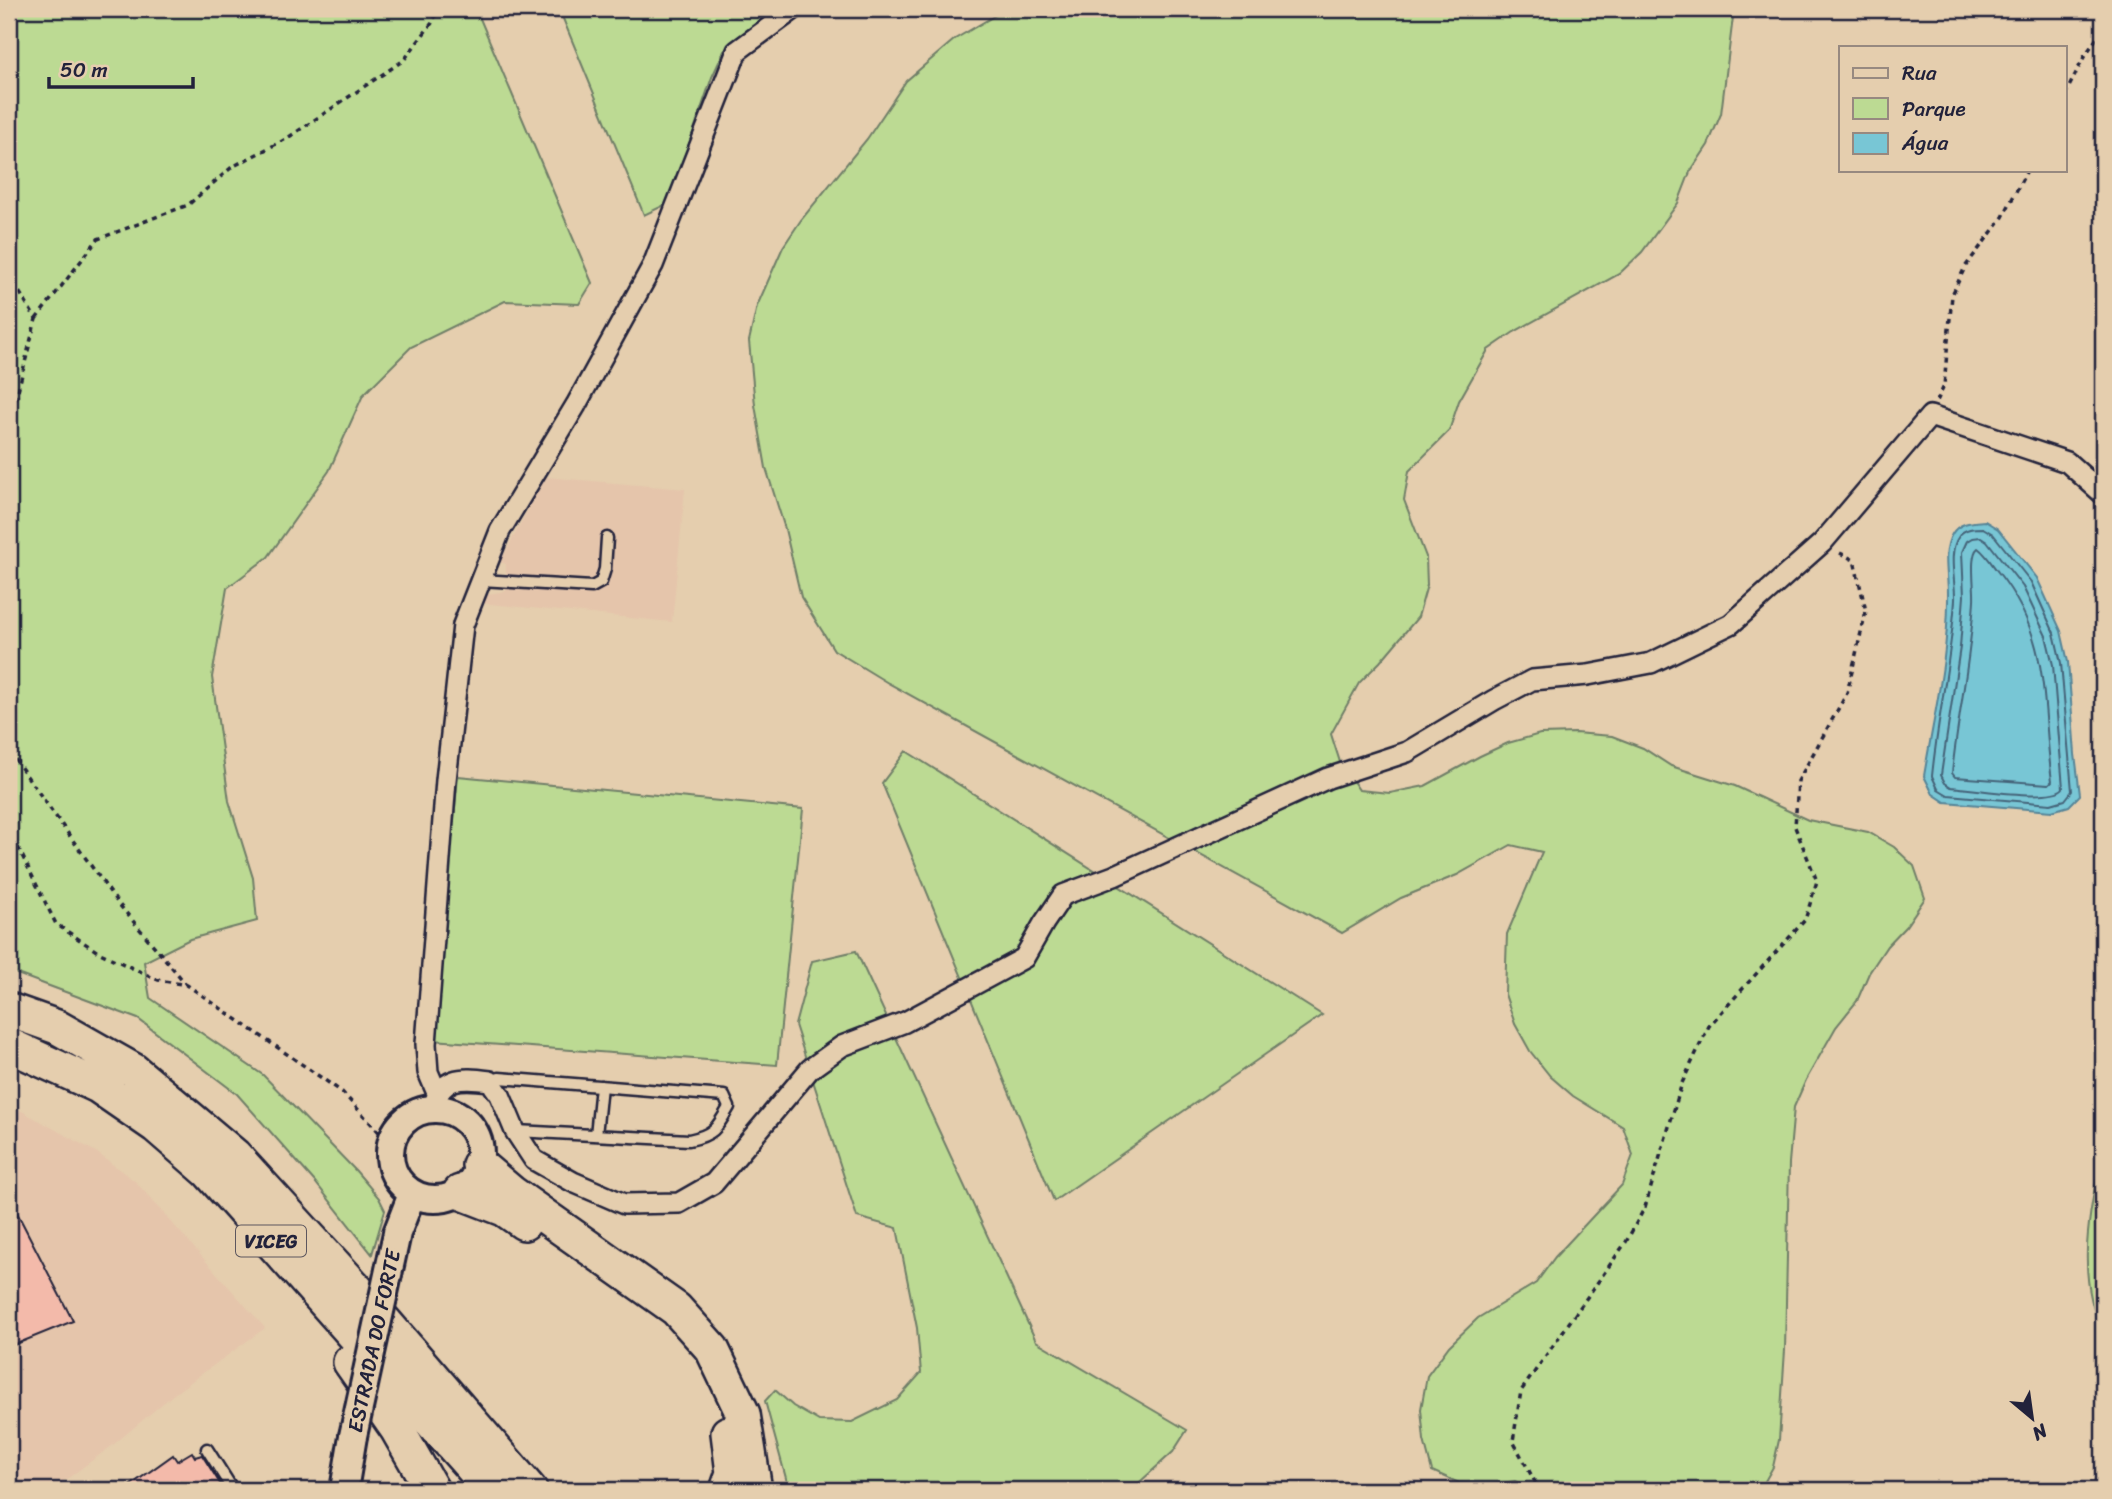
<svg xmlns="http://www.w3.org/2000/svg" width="2112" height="1499" font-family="Sriracha,sans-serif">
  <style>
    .built { fill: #e5c5ab }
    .green { fill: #bcda93; stroke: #6f7e67; stroke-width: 2 }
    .water { fill: #78c6d5; stroke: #568497; stroke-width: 2 }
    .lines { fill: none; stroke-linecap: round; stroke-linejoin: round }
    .shore { stroke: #446479; stroke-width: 2 }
    .building { fill: #f3baaa; stroke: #22223b; stroke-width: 2 }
    .lane-casing { stroke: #22223b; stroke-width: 15 }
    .street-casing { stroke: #22223b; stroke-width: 24 }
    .secondary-casing { stroke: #22223b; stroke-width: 32 }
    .highway-casing { stroke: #22223b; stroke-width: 38 }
    .path { stroke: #22223b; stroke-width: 3.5; stroke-dasharray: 5 5; stroke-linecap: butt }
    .lane { stroke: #e5ceae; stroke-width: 10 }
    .street { stroke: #e5ceae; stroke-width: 19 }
    .secondary { stroke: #e5ceae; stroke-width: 26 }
    .highway { stroke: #e5ceae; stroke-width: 33 }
    .secondary-bridge-casing { stroke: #22223b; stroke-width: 32; stroke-linecap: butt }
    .secondary-bridge { stroke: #e5ceae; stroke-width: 26 }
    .labels { text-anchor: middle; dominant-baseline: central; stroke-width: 7; stroke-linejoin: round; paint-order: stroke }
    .shield { fill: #e5ceae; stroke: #5c565e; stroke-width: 2 }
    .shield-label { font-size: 19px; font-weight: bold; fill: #22223b }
    .street-label { font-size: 21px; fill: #22223b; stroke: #e5ceae }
  </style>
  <rect width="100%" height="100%" fill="#e5ceae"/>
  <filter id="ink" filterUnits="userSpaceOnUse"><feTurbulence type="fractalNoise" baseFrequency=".0143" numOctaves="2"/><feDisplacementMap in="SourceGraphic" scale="14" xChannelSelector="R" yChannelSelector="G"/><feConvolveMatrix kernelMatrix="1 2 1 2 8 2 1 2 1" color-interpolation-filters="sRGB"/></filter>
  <g filter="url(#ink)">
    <path class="built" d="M545 477 685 489 672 622 480 603 482 595 506 591V564L500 562Z
      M9 1104 96 1152 136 1182 265 1328 174 1394 113 1445 52 1490H9Z"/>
    <path class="green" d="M9 9H476L592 283 579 304 505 301 411 347 363 395 329 471 268 557 227 588 212 677 229 801 253 878 257 921 190 939 144 962 150 998 263 1075 356 1171 379 1198 385 1210 372 1254 315 1182 237 1094 138 1019 9 971Z
      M559 9H773L724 51 712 77 669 203 644 215Z
      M1006 9H1734L1721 114 1708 145 1690 172 1678 203 1642 252 1619 274 1514 332 1488 350 1459 401 1449 431 1409 471 1404 500 1426 557 1427 585 1418 617 1380 662 1359 683 1331 734 1340 762 1359 790 1390 793 1425 786 1480 756 1508 743 1540 734 1575 733 1612 736 1643 748 1671 766 1735 786 1808 820 1868 832 1894 847 1914 866 1925 898 1906 926 1887 946 1869 973 1857 1001 1836 1027 1806 1080 1794 1107 1789 1163 1785 1350 1779 1440 1773 1467 1760 1490H1533L1515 1481 1488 1485 1459 1483 1432 1471 1424 1440 1421 1409 1427 1376 1449 1346 1478 1318 1536 1283 1555 1257 1622 1185 1633 1155 1623 1127 1573 1096 1550 1076 1530 1051 1515 1024 1505 994 1507 934 1542 852 1511 845 1457 875 1401 898 1342 933 888 683 834 650 801 597 785 529 766 468 755 405 749 341 757 306 783 247 801 220 867 139 906 81 955 39Z
      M906 751 1322 1015 1054 1201 882 783Z
      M458 776 803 809 777 1065 433 1040Z
      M856 951 1036 1341 1187 1430 1173 1452 1131 1490H787V1482L765 1401 775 1390 793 1406 819 1421 852 1422 897 1400 921 1373 917 1328 897 1228 857 1217 795 1025 812 961Z
      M2103 1152V1332C2075 1278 2089 1208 2103 1152Z"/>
    <path class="water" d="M1985 521 1998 529 2037 578 2061 631 2068 662 2075 754 2080 795 2069 806 2052 811 1945 802 1933 794 1924 776C1934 716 1949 654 1948 593 1948 574 1942 551 1952 534 1959 522 1973 522 1985 521Z"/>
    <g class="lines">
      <path class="shore" d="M1983 528 1993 534 2031 582 2054 633 2061 663 2072 791 2065 800 2051 804 1948 795 1938 789 1932 776C1938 717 1951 659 1955 600 1956 582 1947 552 1959 536 1964 528 1975 528 1983 528Z
        M1981 537 1987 541 2023 587 2046 636 2053 665 2063 788C2053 802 1971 789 1951 787L1945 783 1941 775 1960 647 1964 596 1962 552 1967 541 1972 538Z
        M1978 548C1986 554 1992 564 1998 572 2052 640 2041 701 2052 781L2049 784 1955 777 1952 773C1958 715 1971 658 1974 600 1975 587 1969 555 1978 548Z"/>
    </g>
    <path class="building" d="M9 1197 73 1321 9 1347Z
      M192 1452 195 1457 202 1455 224 1490H124L173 1455 177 1461Z"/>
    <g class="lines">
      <g class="lane-casing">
        <path id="lane" d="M481 580 592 587 601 582 605 569 607 538
          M490 1081 499 1078 724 1096 729 1107C717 1128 714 1135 689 1140L516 1131
          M596 1135 601 1086
          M207 1449 233 1490"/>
      </g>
      <g class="street-casing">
        <path id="street" d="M437 1093 428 1072 426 1044 446 780 463 625 500 531 576 405 653 265 737 51 794 9
          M432 1109C442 1076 460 1077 490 1081L500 1095 515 1131 534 1160 573 1182 624 1204 679 1203 714 1183 810 1069 842 1046 905 1022 1024 958 1044 923 1063 895 1114 876 1328 778 1407 752 1494 700 1532 680 1588 675 1651 663 1731 624 1822 543 1930 416 2067 462 2103 494"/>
      </g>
      <g class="secondary-casing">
        <path id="secondary" d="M390 1154a45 45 0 1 1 90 0a45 45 0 1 1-90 0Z
          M397 1233 412 1194
          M344 1490 353 1436"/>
      </g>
      <g class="highway-casing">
        <path id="highway" d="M9 1010 57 1027 133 1070 234 1155 353 1285 530 1490
          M9 1045 98 1086 156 1126 209 1172 492 1490
          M479 1165 512 1193 676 1309 712 1349 743 1414 755 1490
          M460 1192 504 1209 524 1223
          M350 1362 397 1429 432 1490
          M727 1490 733 1473 728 1433"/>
      </g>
      <path class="path" d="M2065 95 2084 57 2103 29
        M9 275 36 319 9 426
        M36 319 98 239 188 205 232 167 286 139 404 60 432 23 438 9
        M1937 401 1944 386 1952 295 1965 267 2003 217 2027 170
        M9 751 117 902 186 984
        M9 829 56 924 98 952 158 980 187 985 342 1092 390 1144
        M1543 1490 1535 1482 1513 1441 1521 1391 1626 1242 1645 1207 1682 1083 1709 1026 1805 920 1817 881 1795 827 1798 781 1847 693 1866 611 1854 560 1840 553"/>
      <use href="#lane" class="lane"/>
      <use href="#street" class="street"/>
      <use href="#secondary" class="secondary"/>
      <use href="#highway" class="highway"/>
      <g class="secondary-bridge-casing">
        <path id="secondary-bridge" d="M353 1436 397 1233"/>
      </g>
      <use href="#secondary-bridge" class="secondary-bridge"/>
    </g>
  </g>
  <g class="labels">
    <rect class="shield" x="236" y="1225.5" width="70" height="31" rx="5"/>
    <g class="shield-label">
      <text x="271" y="1241">VICEG</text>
    </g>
    <g class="street-label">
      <text transform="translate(374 1341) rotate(-78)">ESTRADA DO FORTE</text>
    </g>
  </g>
  <rect width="2112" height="1499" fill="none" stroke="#e5ceae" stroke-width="35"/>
  <rect x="18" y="18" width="2077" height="1464" fill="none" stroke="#22223b" stroke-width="2.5" filter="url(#ink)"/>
  <rect x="1839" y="46" width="228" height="126" fill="#e5ceae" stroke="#978980" stroke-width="2"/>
  <rect x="1853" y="68" width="35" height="10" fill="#e5ceae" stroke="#978980" stroke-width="2"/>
  <text x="1902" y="80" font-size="21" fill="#22223b">Rua</text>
  <rect x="1853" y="98" width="35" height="21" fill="#bcda93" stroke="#978980" stroke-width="2"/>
  <text x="1902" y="116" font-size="21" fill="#22223b">Parque</text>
  <rect x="1853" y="133" width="35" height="21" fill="#78c6d5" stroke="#978980" stroke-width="2"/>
  <text x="1902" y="150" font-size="21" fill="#22223b">Água</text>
  <g transform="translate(2032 1418) rotate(151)" stroke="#e5ceae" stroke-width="5" paint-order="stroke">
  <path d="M0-5L12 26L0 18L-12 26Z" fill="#22223b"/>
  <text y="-10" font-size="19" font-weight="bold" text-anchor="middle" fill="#22223b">N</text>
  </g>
  <path d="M49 77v10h144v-10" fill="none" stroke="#22223b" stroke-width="3.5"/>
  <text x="60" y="77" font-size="21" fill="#22223b" stroke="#e5ceae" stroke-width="5" paint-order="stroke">50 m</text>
</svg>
